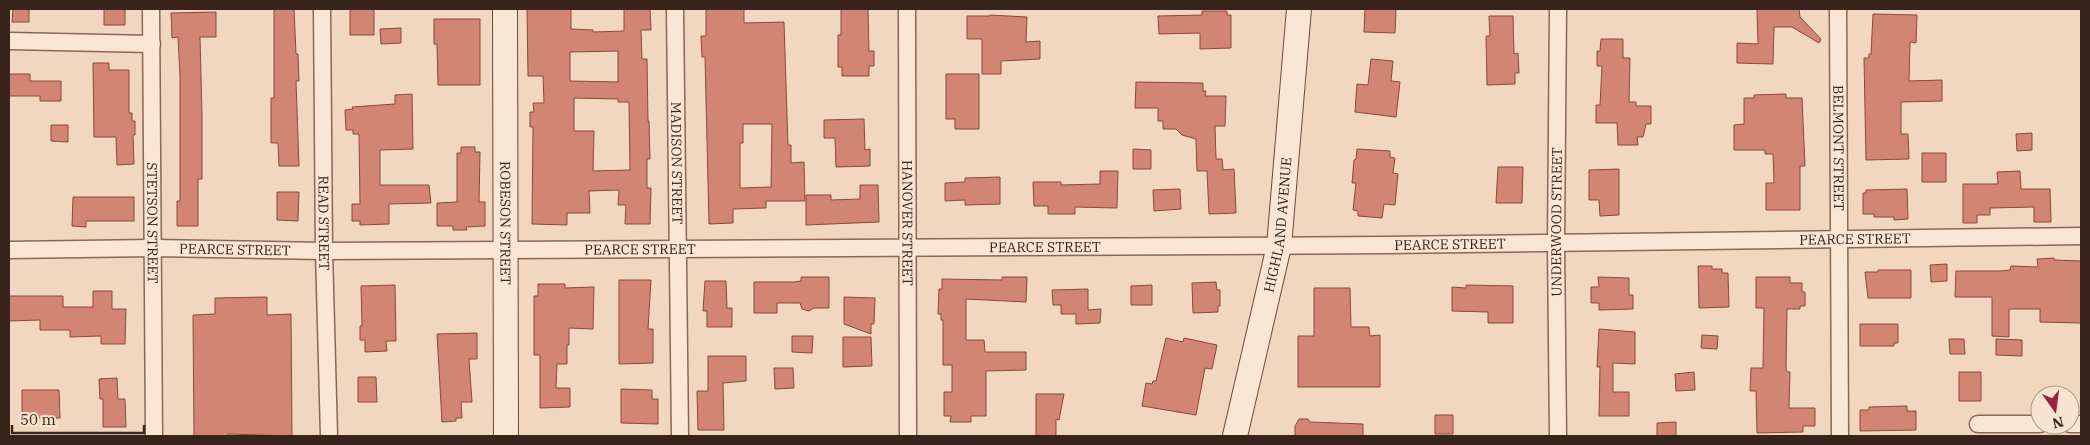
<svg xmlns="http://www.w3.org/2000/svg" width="2090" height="445" font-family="'IBM Plex Serif',serif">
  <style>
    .building { fill: #d18572; stroke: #8b493a; fill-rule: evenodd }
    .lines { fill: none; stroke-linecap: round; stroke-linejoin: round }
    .street-casing { stroke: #8a6756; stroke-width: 19 }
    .secondary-casing { stroke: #6c4839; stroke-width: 26 }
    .street { stroke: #fbe6d3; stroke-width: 16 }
    .secondary { stroke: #fbe6d3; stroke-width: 24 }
    .labels { text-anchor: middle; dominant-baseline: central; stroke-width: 4.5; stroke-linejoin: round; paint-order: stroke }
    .street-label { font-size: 14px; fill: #39241c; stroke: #f8e3cf }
  </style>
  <rect width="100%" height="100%" fill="#f1d7bf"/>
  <path class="building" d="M13 9H29V22H12Z
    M104 9H125V25H104Z
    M274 9H294L296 54H298L299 81H296L299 166H279L278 143H271V98H274Z
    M350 9H374V35H350Z
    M527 9H571V29L593 30V32L624 31V9H650L651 30H641L642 59H647L648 121H649L650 159H647V188H651L650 224H625L626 205H618L619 190 589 191 590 213H567V225L532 224 533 127H530V112H534L533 103H544L543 76H528ZM618 51V82L570 81V52ZM574 98 618 99V102H629L630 170 593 171 594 131H574Z
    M706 9H744V23L784 22 788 145H791V163L804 162 805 201H766V208L733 209V223L709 224 705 57H702L701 36H706ZM743 124H772L771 187 740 188V143H743Z
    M841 9H868L869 51H874V66H869V76H842V67H838V35H841Z
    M1365 9H1396L1395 33 1364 32Z
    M1757 9H1799L1800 17 1821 39 1819 43 1792 27H1774L1773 64 1737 63V43L1758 44Z
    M1202 11H1227V15H1231V48L1200 49V33L1159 34 1158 16 1202 15Z
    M216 12V37H200L202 116V179H198V226H177V201H180V76L178 37 172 38 171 13Z
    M1873 14 1917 15 1916 43 1910 42 1909 81 1942 80V101L1901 102V134H1908L1909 159 1866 160 1864 58H1869V54H1871Z
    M990 15 1027 17 1026 42 1040 41V59L1001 61V74H982V39H967V16H990Z
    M1489 16H1513L1514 54 1518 53 1519 73H1515V84L1487 85 1486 36H1490Z
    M434 19H480V85H438L437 44H434Z
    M401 28V43L381 44 380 29Z
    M1601 39H1623V58H1630L1629 102H1636V106H1651V124H1646L1643 137H1637L1638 145H1618L1617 123H1596V105H1600L1602 66H1597V51H1600Z
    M1371 59 1393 61 1391 81 1400 82 1396 117 1355 112 1357 84 1368 85Z
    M93 63H109V70H129V113H132V121H135V135H133L134 164 117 165 116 137H94Z
    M9 74H30V81H61V101H40V96H9Z
    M946 74H979V129H955V119H946Z
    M1136 82 1203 83V91H1206L1205 96H1226L1225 126H1215L1216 159H1222L1223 170 1234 169 1236 213 1209 214 1207 171H1197L1196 139 1182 135 1176 129H1163V121H1158V108H1135Z
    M412 94 413 149 380 150V185H429L431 203 389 204V224L360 225V221H352V204H360L359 134H353V130H346L345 110 353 109 352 107 395 104V95Z
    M1786 94V98H1802L1805 166H1800V210H1766V183H1774L1773 154H1765V150H1734V125L1744 124V98H1754V95Z
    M864 119 865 150 870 149V166L836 167 835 138H824V120Z
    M51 125H68V142L51 141Z
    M2032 133V150L2017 151 2016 134Z
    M461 147H475V152H480L479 202H485V226L466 227 467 230H453V226H437V203L457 202V153H461Z
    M1133 149 1151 150V169H1133Z
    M1357 149 1390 151V157L1395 158 1393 173 1398 174 1395 205 1384 204 1382 218 1358 216V211L1353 210 1356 183H1352L1354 160 1356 159Z
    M1922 153H1946V182H1922Z
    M1498 167H1523L1522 203H1496Z
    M1619 169V215L1600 216 1599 200H1589V170Z
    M1100 171H1118L1117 208 1075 207V214H1048V206H1034L1033 182H1061V185L1100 184Z
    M2020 171 2021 189H2050L2051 222H2034V207L1990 208V215H1977V223H1963V184H1998L1997 172Z
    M1000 177V204L965 205V200L945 201V183L965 182V178Z
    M860 185H878L879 222 806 225V195H831V200L860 199Z
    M1180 189 1181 209 1154 211 1153 190Z
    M1907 189 1908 219 1894 220V217H1874V214H1863V193H1866V190Z
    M277 192H299L298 221 277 220Z
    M73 197H134V221H86V227L72 226Z
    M2054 258V260L2081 261V323L2040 322V309H2009V337L1992 336V297H1955L1956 271H2000L2010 270 2011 266 2038 267 2037 259Z
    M1947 264V281L1931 282 1930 265Z
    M1698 266H1712V269H1722V273H1728L1729 307 1699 308Z
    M1878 270H1911V298H1868L1865 272H1878Z
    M801 277H829V308H814L809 311 802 309 800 303H777V313H754V282H793L801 281Z
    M1002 277H1027L1026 302 966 299V340H984L985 352H1026V370L986 371V416H971V422H950L951 416H944V392H952V365H943V320H941V314H938L939 289H942V279L1002 280Z
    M1598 277 1629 278V295H1633V309L1599 310V303H1591V287H1599Z
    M1756 277H1790V283H1802V292H1805V306H1800V309H1787L1786 368 1787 372H1790L1789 408H1815V426H1803V432L1757 433 1756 391H1750L1751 368H1763L1764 308H1756Z
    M619 280H651L648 329H653V363L619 364Z
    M705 281H726L727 308H732V327H707V311H703Z
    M1216 282 1217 290H1220V306H1218V312L1193 313 1192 283Z
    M538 284H565V288L594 287 593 329 569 328V345H567V364H557L556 388H570V407L540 408V355H534V296H538Z
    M395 285 396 341H386L387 351 365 352V340H360V326H362L361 286Z
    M1152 285V305H1131V286Z
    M1466 285 1513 286V323H1488V312L1452 311V287L1466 288Z
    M1314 288H1350L1351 327H1369L1370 336 1380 335V387H1298V336H1314Z
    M1088 289V310L1101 309 1100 323 1076 324V314H1061V305H1053L1052 290Z
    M93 291H112V309H126L125 344H101V336L70 337V330H40V320L9 321V296H63V307H93Z
    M267 297V315L291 314 292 436 228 434V436H194L193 315 215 314V298Z
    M844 297 875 298 874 324H871V334L844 324Z
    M1860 324H1898V343H1894V346H1860Z
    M1599 329 1635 332V364L1613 363V392H1629V416H1599L1600 367H1597Z
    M477 333V359H469L472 402H461L462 418H456V421L442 422 437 334Z
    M1702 335 1718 336 1717 349 1701 348Z
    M792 336H813L812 353 792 352Z
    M843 337H871L872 366 843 367Z
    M1166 338 1183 342 1184 338 1217 345 1212 369 1205 368 1196 415 1142 406 1146 383 1152 384 1153 381H1156Z
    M1949 339H1964L1965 354H1950Z
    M1996 339 2022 340V356L1996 355Z
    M708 356H746V381L723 383 724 430H698L697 391H708Z
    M774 368H793L794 388 775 389Z
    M1694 372 1695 390 1676 391 1675 374Z
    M1959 372H1981V401H1959Z
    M358 377H376L377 402H358Z
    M117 378 118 399H125L126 427H103V399H100L99 379Z
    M621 389 652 390V399H658V424L621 423Z
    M22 390H59L60 418H22Z
    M1036 394H1064L1059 420 1056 419V436H1036Z
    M1907 406V411H1916V430L1860 431V410H1869V407Z
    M1435 415H1453V434H1435Z
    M1299 419H1308L1310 422 1363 424V436H1295V426Z
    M1676 422V436H1657V423Z"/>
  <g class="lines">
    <g class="street-casing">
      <g id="street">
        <path id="s1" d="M151 9 154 436"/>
        <path id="s2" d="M322 9 324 251 329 436"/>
        <path id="s3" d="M675 9 680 436"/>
        <path id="s4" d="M907 9 908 436"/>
        <path id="s5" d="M1838 9 1840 436"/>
        <path d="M9 41 152 44"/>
        <path id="s6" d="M9 250 153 248 324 251 1387 245 2081 236"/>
        <path d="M1978 424H2040"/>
        <path d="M2070 424H2081"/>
        <path id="s7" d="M1558 436 1556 244 1558 9"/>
      </g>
    </g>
    <g class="secondary-casing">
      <g id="secondary">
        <path id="s8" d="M505 9 506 436"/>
        <path id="s9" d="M1235 436 1279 246 1299 9"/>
      </g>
    </g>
    <use href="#street" class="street"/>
    <use href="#secondary" class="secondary"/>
  </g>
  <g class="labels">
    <g class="street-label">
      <text stroke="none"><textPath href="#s5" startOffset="139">BELMONT STREET</textPath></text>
      <text stroke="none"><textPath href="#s3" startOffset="154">MADISON STREET</textPath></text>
      <text stroke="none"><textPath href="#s1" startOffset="214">STETSON STREET</textPath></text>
      <text stroke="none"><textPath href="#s7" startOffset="214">UNDERWOOD STREET</textPath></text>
      <text stroke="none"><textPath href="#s2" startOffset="214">READ STREET</textPath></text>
      <text stroke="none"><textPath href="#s8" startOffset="214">ROBESON STREET</textPath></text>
      <text stroke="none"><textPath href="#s4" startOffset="214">HANOVER STREET</textPath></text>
      <text stroke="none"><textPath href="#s9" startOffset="216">HIGHLAND AVENUE</textPath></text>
      <text stroke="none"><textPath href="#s6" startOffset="1846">PEARCE STREET</textPath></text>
      <text stroke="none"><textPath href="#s6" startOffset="1441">PEARCE STREET</textPath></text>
      <text stroke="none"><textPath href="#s6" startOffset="1036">PEARCE STREET</textPath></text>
      <text stroke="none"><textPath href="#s6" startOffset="226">PEARCE STREET</textPath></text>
      <text stroke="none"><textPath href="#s6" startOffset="631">PEARCE STREET</textPath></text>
    </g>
  </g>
  <rect width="2090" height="445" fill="none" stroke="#39241c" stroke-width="20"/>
  <g transform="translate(2055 410) rotate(166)"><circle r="24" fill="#f8e3cf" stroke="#ac9787"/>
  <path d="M0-4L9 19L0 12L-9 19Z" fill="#9d223d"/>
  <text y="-8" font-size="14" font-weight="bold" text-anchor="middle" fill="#39241c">N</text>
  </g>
  <path d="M12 425v8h132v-8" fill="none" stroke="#39241c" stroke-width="2.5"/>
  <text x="20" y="425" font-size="15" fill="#39241c" stroke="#f8e3cf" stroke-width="4" paint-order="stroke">50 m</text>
</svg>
